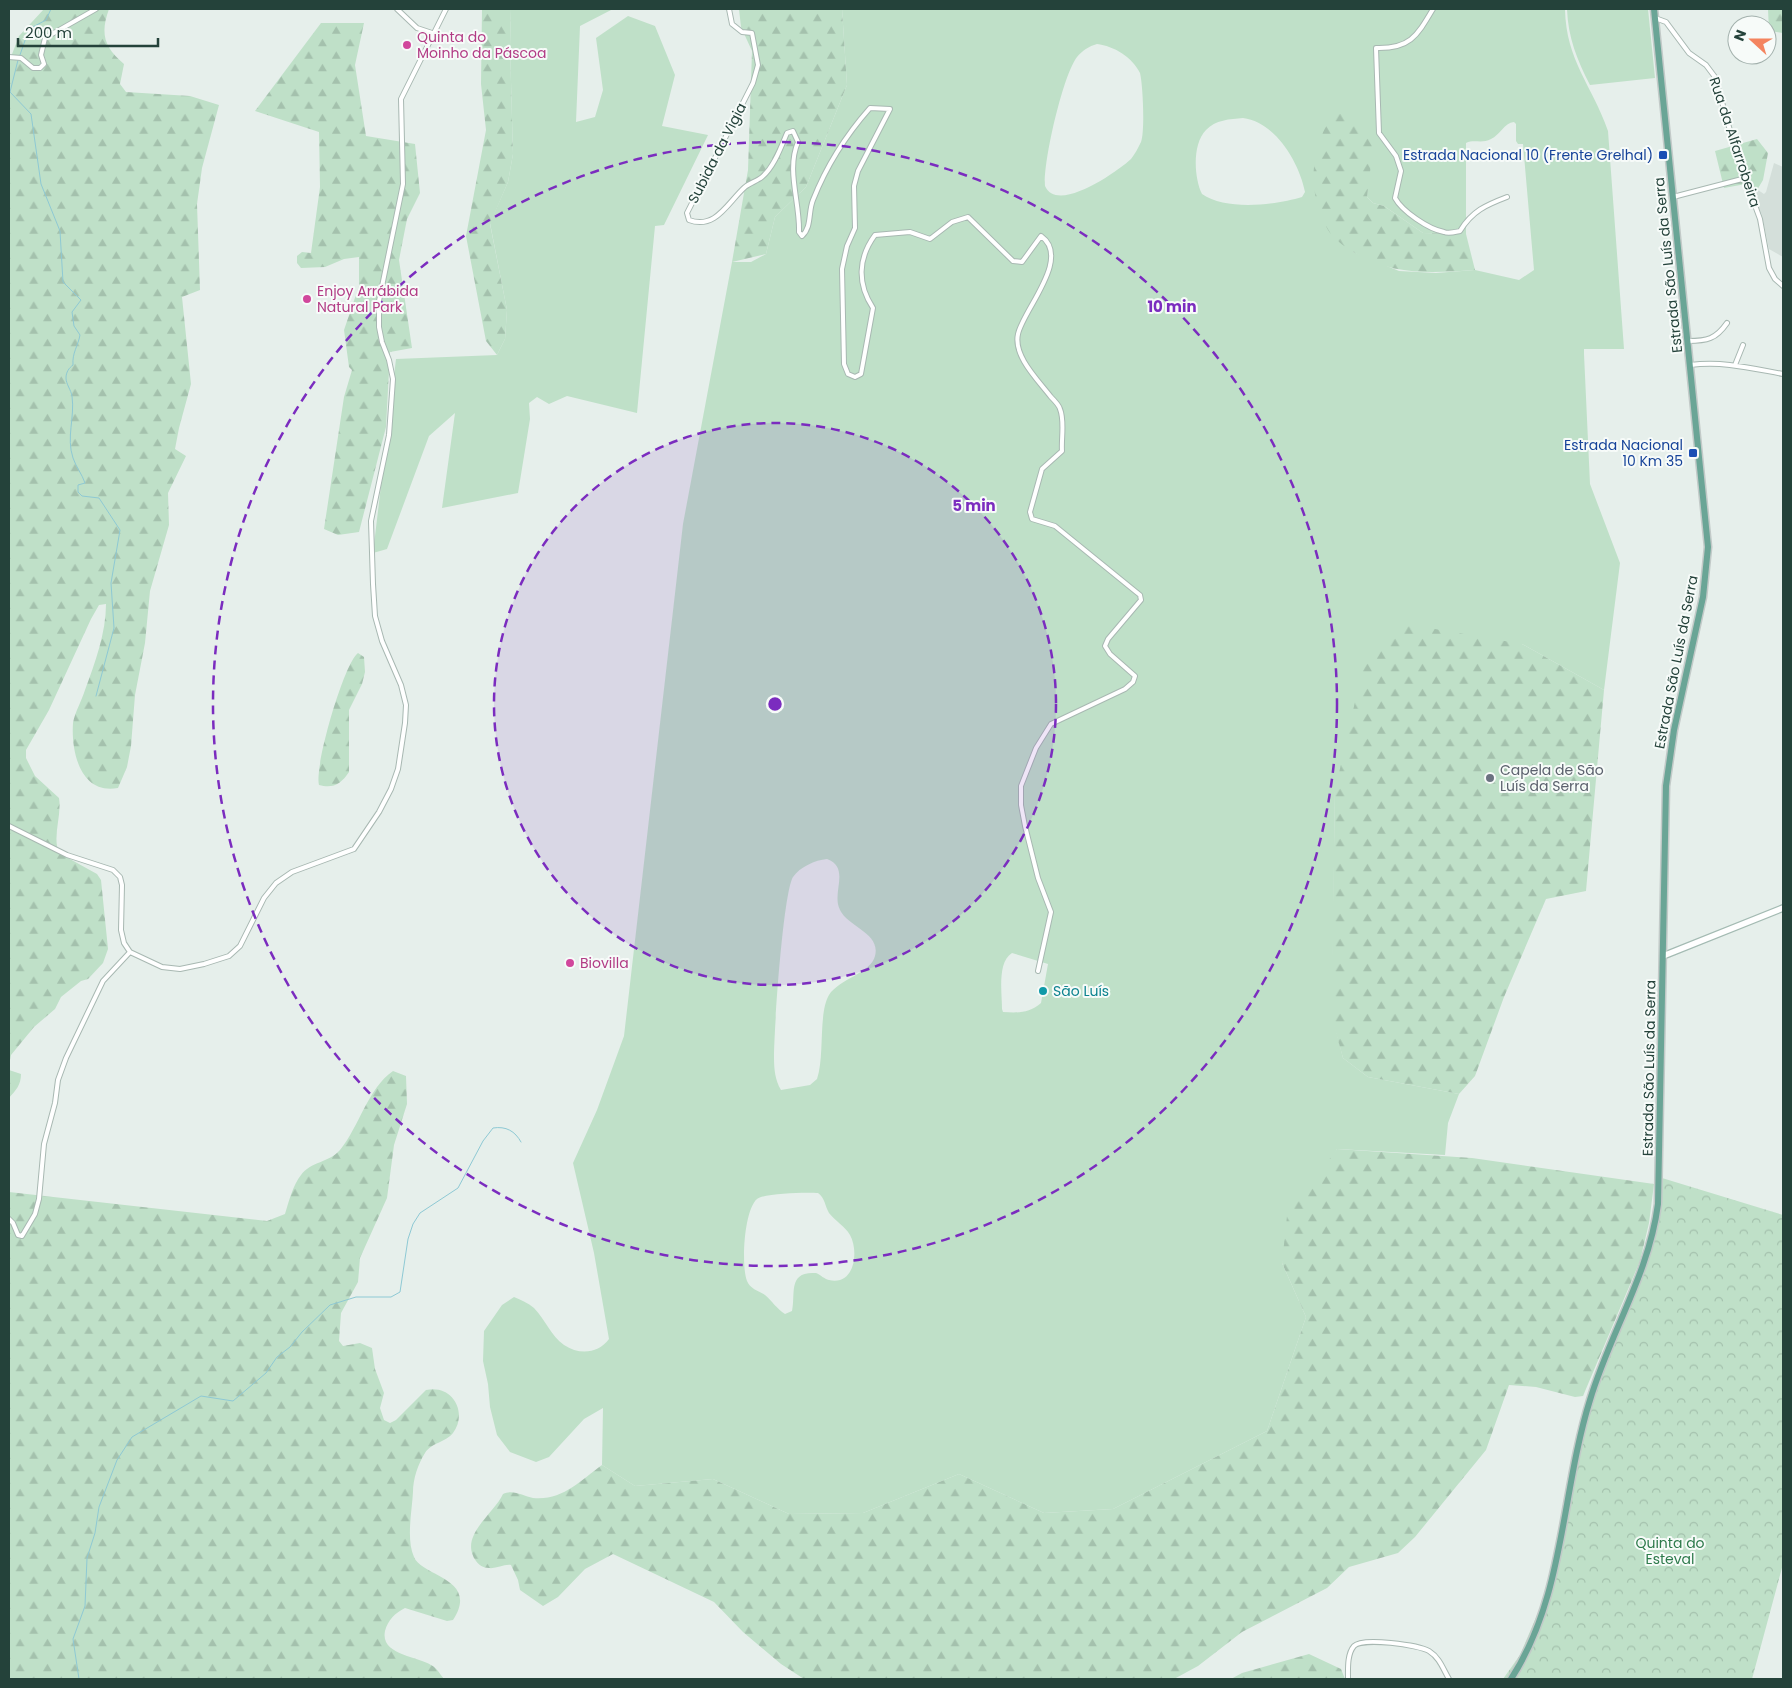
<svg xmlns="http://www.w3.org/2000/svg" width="1792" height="1688" font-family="Poppins,sans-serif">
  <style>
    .built { fill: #d4dfda }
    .grass { fill: #bfe0c8; fill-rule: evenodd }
    .forest { fill: url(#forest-firs) }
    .park { fill: url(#park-crowns) }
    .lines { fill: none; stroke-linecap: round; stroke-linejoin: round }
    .stream { stroke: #8ec9d4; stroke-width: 1 }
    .street-casing { stroke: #a8b8b2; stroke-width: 6 }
    .secondary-casing { stroke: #a4bbb3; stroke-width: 8 }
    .primary-casing { stroke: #c2cac8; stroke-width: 9 }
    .street { stroke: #fff; stroke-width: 4 }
    .secondary { stroke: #fff; stroke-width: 5.5 }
    .primary { stroke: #6aa596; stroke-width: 6 }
    .ring { fill: none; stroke: #7b2cbf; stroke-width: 2.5; stroke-dasharray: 9 6 }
    .hotel-dot { fill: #d1479c; stroke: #f7fbf9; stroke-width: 2 }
    .transit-dot { fill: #1a4fb4; stroke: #f7fbf9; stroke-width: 2 }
    .worship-dot { fill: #6b7280; stroke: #f7fbf9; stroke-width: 2 }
    .culture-dot { fill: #0f9aa8; stroke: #f7fbf9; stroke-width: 2 }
    .labels { text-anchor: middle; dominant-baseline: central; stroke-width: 4; stroke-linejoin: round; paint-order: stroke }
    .hotel-label { font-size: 14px; fill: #b23c85; stroke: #f7fbf9; text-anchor: start }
    .street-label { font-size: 14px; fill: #24423a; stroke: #f7fbf9 }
    .transit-label { font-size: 14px; fill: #164399; stroke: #f7fbf9; text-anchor: end }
    .worship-label { font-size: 14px; fill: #5b616d; stroke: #f7fbf9; text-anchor: start }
    .culture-label { font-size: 14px; fill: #0d838f; stroke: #f7fbf9; text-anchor: start }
    .park-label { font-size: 14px; fill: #2d7a4b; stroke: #f7fbf9 }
    .centre { fill: #7b2cbf; stroke: #f7fbf9; stroke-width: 2.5 }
    .ring-label { font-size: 15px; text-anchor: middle; font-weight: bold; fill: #7b2cbf; stroke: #f7fbf9; stroke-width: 4; stroke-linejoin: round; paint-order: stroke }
  </style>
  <defs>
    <pattern id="forest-firs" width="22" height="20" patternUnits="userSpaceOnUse" patternTransform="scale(1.25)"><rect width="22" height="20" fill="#bfe0c8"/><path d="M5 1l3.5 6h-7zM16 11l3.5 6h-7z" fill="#a4c1ad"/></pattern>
    <pattern id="park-crowns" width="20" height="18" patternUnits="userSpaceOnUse" patternTransform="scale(1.25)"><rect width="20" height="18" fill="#bfe0c8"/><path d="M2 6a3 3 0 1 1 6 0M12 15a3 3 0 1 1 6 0" fill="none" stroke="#a4c1ad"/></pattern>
  </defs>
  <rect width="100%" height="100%" fill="#e6efeb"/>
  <path class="built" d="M1774 163 1783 167V257L1769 249 1762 215 1752 193 1755 188 1764 194 1766 192Z"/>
  <path class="grass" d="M511 9H613L580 26 576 122 595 117 603 90 596 38 628 16 655 26 675 75 662 126 708 135 664 225 655 226 637 413 567 396 549 404 537 397 529 403 530 419 518 493 442 508 455 413 429 436 387 549 373 553 396 359 497 355 505 339 507 310 490 223 508 182 513 154 510 46Z
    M842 9H1565C1566 61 1592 85 1608 131L1624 349H1584V354L1590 484 1620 563 1604 690 1522 644 1335 791 1332 1015 1343 1058 1368 1077 1459 1094 1448 1123 1445 1155 1337 1149 1282 1263 1306 1317 1267 1431 1113 1509 1044 1513 959 1474 863 1513 789 1514 713 1479 635 1486 602 1465 603 1408 584 1419 549 1457 536 1462 510 1452 497 1435 490 1407 488 1384 483 1361 484 1331 502 1305 514 1297C521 1300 528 1303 534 1308 545 1319 551 1336 564 1345 579 1355 598 1354 609 1339L594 1253 573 1163 597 1110 624 1036 683 524 732 262H751L766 254 775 217 806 187 847 85ZM1097 44C1114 46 1132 57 1140 73 1143 85 1145 132 1141 142 1138 148 1135 154 1131 159 1117 172 1057 214 1045 186 1043 162 1063 75 1077 57 1082 51 1089 46 1097 44ZM1243 118C1275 122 1299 162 1305 192L1302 197C1276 205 1226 211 1202 194 1194 178 1192 144 1206 130 1215 120 1230 119 1243 118ZM1514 122 1516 124V141L1518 144H1523L1534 270 1519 280 1475 270 1436 273 1399 271 1353 252 1368 179 1367 197 1373 203 1384 206 1423 233 1466 234V143C1474 139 1482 144 1491 139 1500 135 1504 123 1514 122ZM827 859C851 868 831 893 840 910 848 927 881 933 875 956 871 973 839 979 829 995 818 1014 825 1056 817 1079L810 1085 781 1090C775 1080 774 1069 774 1057 774 1031 783 894 793 877 800 867 815 860 827 859ZM1012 953 1048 964 1041 1003C1029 1013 1019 1013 1003 1012L1002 1009C1002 993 997 962 1012 953ZM818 1193C825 1198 825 1206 829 1213 835 1221 845 1226 850 1235 859 1251 855 1286 829 1280 824 1279 821 1275 816 1273 787 1271 796 1294 792 1311L785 1314C777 1309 772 1301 765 1295 759 1291 750 1289 747 1281 741 1266 744 1210 757 1199 764 1193 808 1192 818 1193Z
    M1567 9H1648L1655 78 1590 85C1577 60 1568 37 1567 9Z"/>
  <path class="forest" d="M44 9H109C100 34 104 47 124 64L120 84 126 92 190 96 219 105 202 168 197 204 200 290 182 297 191 384 179 428 175 449 186 456 168 493 169 525 150 591 145 643 135 695 131 746 127 767 118 788C80 795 71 751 73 723 75 712 82 700 85 690 95 663 106 633 106 604L99 605 91 619 49 710 26 750V758L35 776 59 798C62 816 52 836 59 853L97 874 101 880 108 949 103 963 88 979 81 981 61 997 55 1009 34 1027 11 1055 9 1065V62L19 36Z
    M482 9H511L510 46 513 154 508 182 490 224 507 310 505 339 497 355 486 341 466 236 486 130 481 84Z
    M739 9H842L847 85 806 187 775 217 766 254 732 262 748 170 752 51 741 27Z
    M1768 9H1783V33L1769 31Z
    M321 23H364L355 65 366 136 415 144 420 193 407 219 399 260 412 348 390 352 386 427 359 532 338 535 324 529 344 397 352 370 349 367 344 330 359 286V257L344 259 325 267 301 268 297 263V256L302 252 311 253 320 187 319 132 255 111Z
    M1348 112H1357L1373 147 1367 197 1373 203 1384 206 1423 233 1466 234 1475 270C1430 273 1394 276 1353 252 1346 248 1332 237 1328 230 1311 200 1309 167 1322 135 1324 129 1328 120 1334 116 1337 113 1344 113 1348 112Z
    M1757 139 1768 153 1763 180 1757 190 1751 183 1724 188 1715 151Z
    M1406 624 1522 644 1604 690 1586 891 1546 899 1504 997 1475 1076 1459 1094 1368 1077 1343 1058 1331 1015 1335 791 1363 666 1384 636Z
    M358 653 364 657 365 672 362 684 349 710V772C341 784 333 789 319 785 314 767 344 663 358 653Z
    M9 1070 21 1074C21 1085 16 1090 9 1098Z
    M393 1071 406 1076 407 1104 394 1145 387 1198 360 1258 358 1282 341 1313 339 1341 343 1346 360 1343 372 1348 375 1369 384 1393 380 1408 384 1420 390 1423 396 1420 426 1390C453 1384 468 1413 453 1433 445 1443 432 1442 425 1453 418 1464 413 1479 413 1492 412 1511 406 1539 414 1557 422 1577 480 1578 453 1620L447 1621 405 1608C395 1613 388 1620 385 1631 380 1655 418 1656 431 1665 437 1668 440 1674 444 1679H9V1192L267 1221 285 1214C289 1201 293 1185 301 1175 310 1162 330 1162 340 1150 359 1127 368 1088 393 1071Z
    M1337 1149 1472 1158 1654 1184 1649 1223 1640 1261 1583 1396 1575 1397 1536 1387 1509 1385 1486 1450 1415 1537 1398 1553 1349 1567 1327 1588 1242 1632 1198 1666 1174 1679H804L781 1664 743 1632 714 1602 613 1554 585 1569 558 1597 543 1606 520 1590 518 1580 511 1565C504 1564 496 1569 489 1568 483 1568 479 1565 476 1561 458 1536 494 1514 503 1494 513 1489 523 1496 533 1498 562 1501 580 1481 602 1465L635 1486 713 1479 789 1514 863 1513 959 1474 1044 1513 1113 1509 1267 1431 1306 1317 1282 1263 1287 1216Z
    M1309 1654 1341 1669 1345 1679H1231L1242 1673Z"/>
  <path class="park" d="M1662 1178 1783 1215V1564L1752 1679H1503L1520 1655 1543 1601 1590 1399 1655 1237 1660 1208Z"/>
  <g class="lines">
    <path class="stream" d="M20 55 29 29 46 20 51 9
      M18 60 10 92 31 114 41 184 60 231 63 282 81 300 72 312 74 326 80 335C78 346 72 353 73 365 69 368 66 372 66 378 66 384 71 390 72 396 75 418 66 437 73 458 76 467 82 474 85 483L78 485V492L82 496 99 498 120 530 111 583 114 628 96 696
      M79 1679 73 1639 85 1606 87 1558 95 1533 99 1507 117 1460 132 1437 201 1396 233 1401 266 1373 277 1357 290 1347 302 1332 330 1305 356 1297H391L400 1292 408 1239 413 1224 420 1213 458 1188 483 1141 493 1128C506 1126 515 1131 521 1142"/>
    <g class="street-casing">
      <path id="street" d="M397 9 417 28 432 33
        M729 9 732 24 742 32 752 33 758 65 753 83 687 213 689 220C716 230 728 202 745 187 750 183 757 181 762 177 774 167 781 147 787 133L793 131 798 142C786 170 800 202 799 232L802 236C812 227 808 212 813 200 826 167 847 134 870 108L890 109 858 171 854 186 855 228 847 246 842 269 844 364 848 374 855 377 861 374 873 308C857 284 858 258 875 235L910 232 930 239 952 222 968 217 1013 261 1022 262 1041 236C1072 258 1023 310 1018 334 1013 356 1038 380 1051 397 1054 400 1059 405 1060 409 1065 421 1061 439 1062 451L1042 469 1030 512 1032 519 1055 526 1135 591 1140 595 1141 600 1108 639 1105 646 1110 654 1135 676 1133 682 1125 689 1051 724 1036 748 1021 786V805L1025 826 1038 878 1051 912 1038 971
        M1433 9C1417 36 1410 49 1376 48L1379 133 1396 156 1401 171 1395 198C1402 211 1428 229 1444 232 1449 234 1455 232 1460 231 1472 211 1486 205 1507 197
        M1655 18 1666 22 1689 53 1706 65 1715 77 1738 159 1760 219 1769 268 1775 279 1783 286
        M9 57 21 58 33 68H40L44 64 41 55 45 38 96 9
        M1673 197 1746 178
        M1688 341C1707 341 1716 339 1727 323
        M1690 365C1724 361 1750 368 1783 374
        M1735 365 1743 345
        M9 826 67 855 113 870 120 877 122 885 121 930 124 943 130 952 162 967 180 969 204 964 229 956 240 946 264 898 276 883 292 872 354 849 379 812 391 789 398 769 405 723 406 705 401 685 382 641 375 616 373 584 371 521 389 435 393 379 389 360 382 342 379 327V301L403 184 401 99 446 9
        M9 1219 13 1223 18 1235 22 1236 35 1214 39 1199 44 1144 55 1103 58 1080 66 1058 103 981 130 952
        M1348 1679C1348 1669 1347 1654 1354 1646 1362 1637 1419 1645 1429 1651 1440 1658 1443 1669 1449 1679"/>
    </g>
    <g class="secondary-casing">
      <path id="secondary" d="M1663 956 1783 908"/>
    </g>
    <g class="primary-casing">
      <path id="primary" d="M1511 1679C1565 1596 1561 1493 1590 1400 1610 1333 1649 1274 1658 1204L1666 786 1674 730 1703 597 1708 547 1654 9"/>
    </g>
    <use href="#street" class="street"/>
    <use href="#secondary" class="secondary"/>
    <use href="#primary" class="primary"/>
  </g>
  <circle cx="775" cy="704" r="281" fill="#7b2cbf" fill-opacity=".12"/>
  <g class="ring">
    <circle cx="775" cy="704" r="281"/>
    <circle cx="775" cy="704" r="562"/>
  </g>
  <g class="hotel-dot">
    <circle cx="407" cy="45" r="5"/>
    <circle cx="307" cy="299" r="5"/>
    <circle cx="570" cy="963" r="5"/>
  </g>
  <g class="transit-dot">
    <rect x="1658" y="150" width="10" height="10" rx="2.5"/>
    <rect x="1688" y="448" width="10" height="10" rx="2.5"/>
  </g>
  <circle class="worship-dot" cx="1490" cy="778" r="5"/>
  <circle class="culture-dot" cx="1043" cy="991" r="5"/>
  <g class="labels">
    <g class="hotel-label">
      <text x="417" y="37">Quinta do<tspan x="417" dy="16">Moinho da Páscoa</tspan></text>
      <text x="317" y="291">Enjoy Arrábida<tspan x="317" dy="16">Natural Park</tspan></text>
      <text x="580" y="963">Biovilla</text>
    </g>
    <g class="street-label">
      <text transform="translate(1735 142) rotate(72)">Rua da Alfarrobeira</text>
      <text transform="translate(717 153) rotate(-63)">Subida da Vigia</text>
      <text transform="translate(1668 265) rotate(-96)">Estrada São Luís da Serra</text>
      <text transform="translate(1676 662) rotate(-79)">Estrada São Luís da Serra</text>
      <text transform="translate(1649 1068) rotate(-89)">Estrada São Luís da Serra</text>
    </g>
    <g class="transit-label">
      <text x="1653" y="155">Estrada Nacional 10 (Frente Grelhal)</text>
      <text x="1683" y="445">Estrada Nacional<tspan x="1683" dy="16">10 Km 35</tspan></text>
    </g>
    <g class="worship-label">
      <text x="1500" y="770">Capela de São<tspan x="1500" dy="16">Luís da Serra</tspan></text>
    </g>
    <g class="culture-label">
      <text x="1053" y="991">São Luís</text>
    </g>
    <g class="park-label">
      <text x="1670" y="1543">Quinta do<tspan x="1670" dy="16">Esteval</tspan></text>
    </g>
  </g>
  <circle cx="775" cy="704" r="8" class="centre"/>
  <g class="ring-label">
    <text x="1172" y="312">10 min</text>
    <text x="974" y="511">5 min</text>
  </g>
  <rect width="1792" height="1688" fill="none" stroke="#24423a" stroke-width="20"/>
  <g transform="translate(1752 40) rotate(291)"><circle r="24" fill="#f7fbf9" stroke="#a3b1ad"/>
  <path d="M0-4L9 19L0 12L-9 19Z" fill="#f4845f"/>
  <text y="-8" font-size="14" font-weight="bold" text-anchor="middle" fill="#24423a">N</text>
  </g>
  <path d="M18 38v8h140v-8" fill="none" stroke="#24423a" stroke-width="2.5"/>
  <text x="25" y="38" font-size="15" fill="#24423a" stroke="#f7fbf9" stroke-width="4" paint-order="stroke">200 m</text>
</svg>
